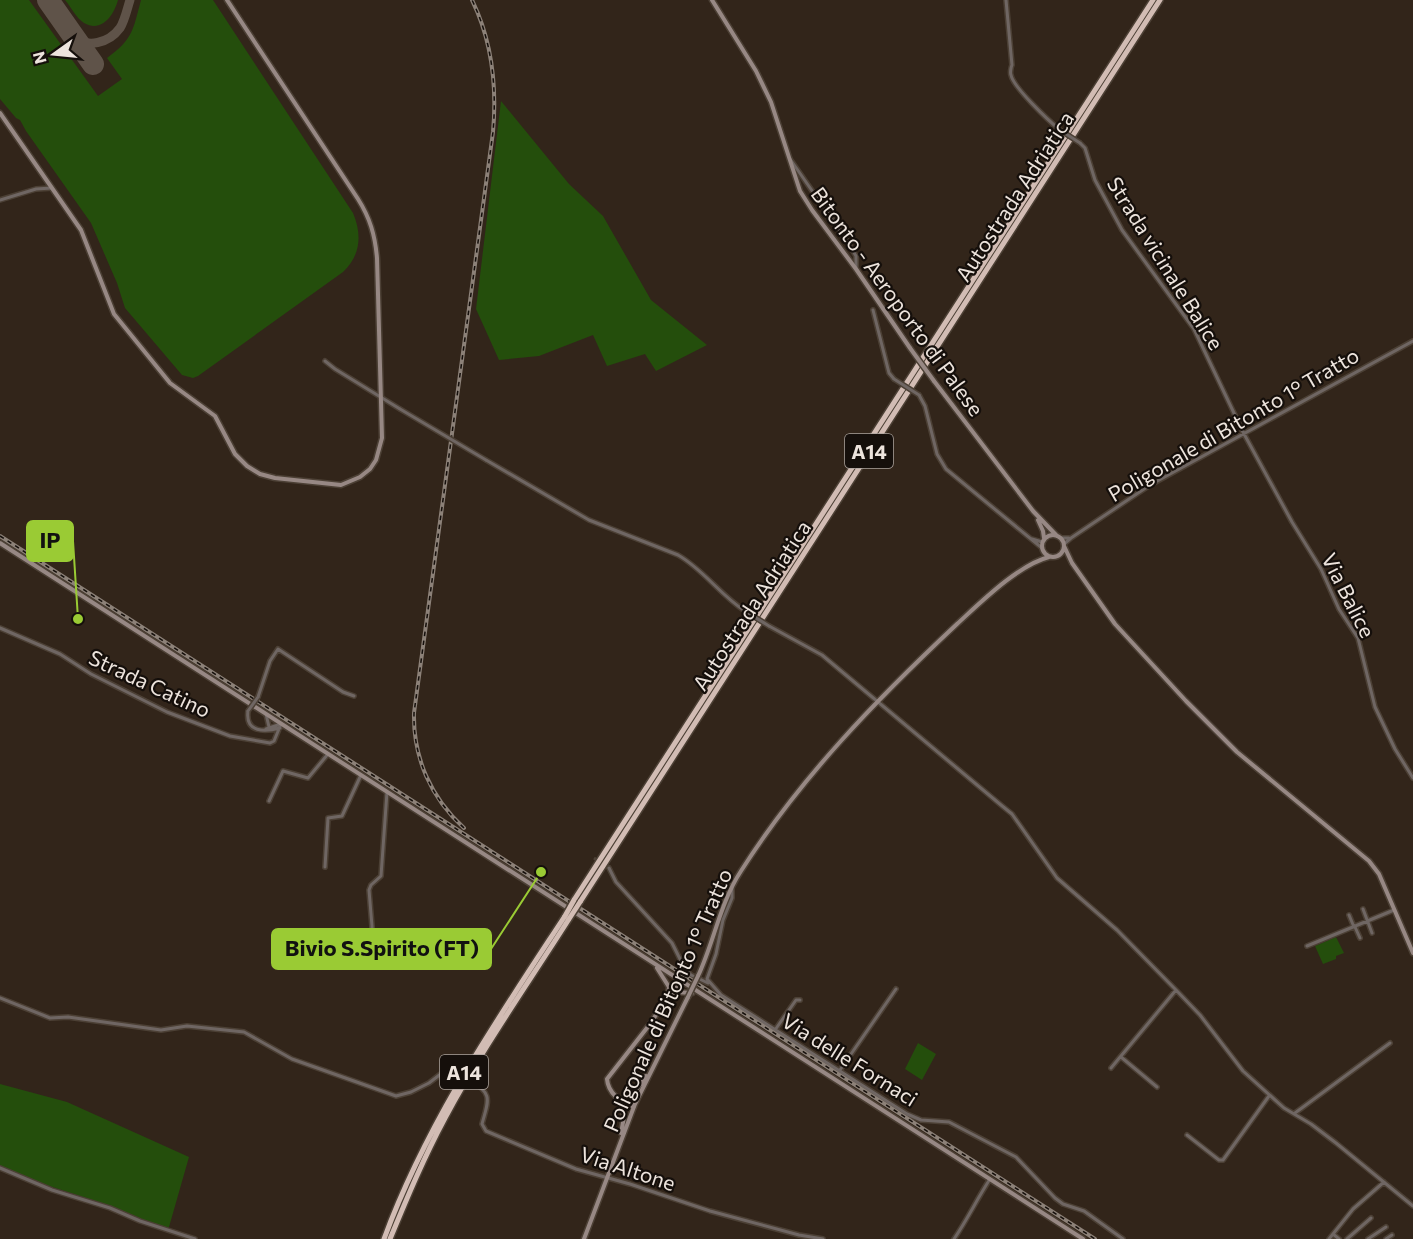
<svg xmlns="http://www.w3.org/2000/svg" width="1413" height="1239" font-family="Commissioner,sans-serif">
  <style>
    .green { fill: #244e0c }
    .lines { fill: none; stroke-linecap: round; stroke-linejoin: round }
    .taxiway { stroke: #5f5349; stroke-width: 9 }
    .runway { stroke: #5f5349; stroke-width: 22 }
    .street-tunnel { stroke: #4e4237; stroke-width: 3; stroke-dasharray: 3 1.5; stroke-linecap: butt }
    .street-casing { stroke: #4c4035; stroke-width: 6 }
    .secondary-casing { stroke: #4c4035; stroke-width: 7 }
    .highway-casing { stroke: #4c4035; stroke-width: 8 }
    .street { stroke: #6f6663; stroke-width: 3 }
    .secondary { stroke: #978884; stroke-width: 4 }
    .highway { stroke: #d2bcb4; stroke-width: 5 }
    .rail-casing { stroke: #8c8178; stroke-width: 4 }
    .rail { stroke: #150f0b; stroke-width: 1.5; stroke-dasharray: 4.5; stroke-linecap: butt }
    .street-bridge-casing { stroke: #4c4035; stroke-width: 6; stroke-linecap: butt }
    .secondary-bridge-casing { stroke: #4c4035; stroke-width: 7; stroke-linecap: butt }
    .highway-bridge-casing { stroke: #4c4035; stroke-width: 8; stroke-linecap: butt }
    .street-bridge { stroke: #6f6663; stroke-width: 3 }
    .secondary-bridge { stroke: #978884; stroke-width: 4 }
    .highway-bridge { stroke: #d2bcb4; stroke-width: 5 }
    .labels { text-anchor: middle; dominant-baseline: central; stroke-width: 4.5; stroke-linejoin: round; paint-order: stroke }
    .shield { fill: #150f0b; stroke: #aca49e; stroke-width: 1.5 }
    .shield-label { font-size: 20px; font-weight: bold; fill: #ede4dd }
    .street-label { font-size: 21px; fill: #ede4dd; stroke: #150f0b }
    .leader { fill: none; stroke: #9acb34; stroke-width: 2 }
    .callout-dot { fill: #9acb34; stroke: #150f0b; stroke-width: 2 }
    .callout { fill: #9acb34; stroke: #9acb34; stroke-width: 2 }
    .callout-label { font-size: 22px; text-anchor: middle; font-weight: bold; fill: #111 }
  </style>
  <rect width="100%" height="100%" fill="#32251a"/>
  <path class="green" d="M0 0H29L98 96 122 79 107 58C133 39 133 30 141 0H213L353 213C362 234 361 255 343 272L198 376 193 378 182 375 125 308 117 283 91 223 26 131 20 120 16 118 0 99Z
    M65 0H118C114 15 102 33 84 23 76 18 71 7 65 0Z
    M501 101 569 184 603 216 651 300 707 345 656 371 645 354 607 366 593 335 539 356 499 360 476 309Z
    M1336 937 1344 953 1336 956V959L1323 964 1315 946Z
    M918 1043 936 1054 922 1080 905 1069Z
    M0 1084 67 1102 189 1157 169 1227 165 1229 114 1207 37 1182 0 1166Z"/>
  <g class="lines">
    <path class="taxiway" d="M73 36C87 49 109 43 120 28 125 20 127 9 130 0"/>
    <path class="runway" d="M48 0 93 64"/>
    <path class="street-tunnel" d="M594 858 609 868"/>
    <g class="street-casing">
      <path id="street" d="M1006 0 1012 65C1011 67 1010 73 1011 75 1013 87 1049 121 1060 130
        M1080 143 1085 148 1095 180 1122 230 1194 329 1243 432 1292 522 1321 569 1339 609 1358 638 1375 707 1395 749 1413 778
        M790 159 847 241 856 256V269
        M0 200 36 189 52 188
        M873 310 889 373 894 379
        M325 361 335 369 400 409
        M919 395 925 406 937 454 946 469 1042 548
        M486 460 589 520 678 555C704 570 720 595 745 611
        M1061 538H1069
        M1032 539 1042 542
        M1064 544 1071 538 1150 485 1413 341
        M769 626 822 655 1001 805 1012 814 1057 878 1117 930 1176 990 1200 1015 1243 1071 1284 1108 1311 1124 1336 1143 1413 1206
        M0 628 60 654 91 674 167 712 230 736 270 743 274 741 281 724
        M258 697 270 661 278 649 343 692 354 696
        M248 711C245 733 265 732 280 728
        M266 714 269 727
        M266 729 281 724
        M269 801 283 771 308 778 328 754
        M325 867 328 818 342 816 361 775
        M609 868 616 882 672 943 685 969 691 975 708 983
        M732 887V898L723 920 716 954 707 979 721 995 907 1114 921 1120 949 1122 1016 1157 1055 1198 1063 1204 1084 1211 1123 1239
        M1363 909 1372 933
        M1349 915 1354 927
        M1355 927 1360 938
        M1307 946 1394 910
        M360 959 372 955V926L369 890 371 885 381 876 387 792
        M0 998 50 1018 68 1017 161 1030 187 1026 244 1032 292 1059 396 1096 411 1092 429 1083 442 1073H458
        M775 1030 796 1000H800
        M1121 1057 1157 1087
        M1111 1068 1176 990
        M840 1070 896 989
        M470 1080C494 1094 488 1101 482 1124L486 1131 576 1169 630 1184 710 1211 799 1235 823 1239
        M1295 1113 1390 1043
        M1187 1135 1219 1160H1223L1269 1096
        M0 1168 52 1190 110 1208 140 1221 195 1239
        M1333 1234 1339 1239
        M954 1239C967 1220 977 1199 990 1179
        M1329 1239 1353 1209 1384 1182
        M1347 1239 1371 1218
        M1368 1239 1386 1227
        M1386 1239 1392 1235"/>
    </g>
    <g class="secondary-casing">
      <path id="secondary" d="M712 0 756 71 771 102 800 191 812 210 856 269 910 348
        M0 113 81 230 114 314 170 383 215 416 235 454 247 466 260 474 275 478 341 485 360 477 370 469 376 460 382 438 377 258C375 235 370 218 358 199L227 0
        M934 381 1033 511 1057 536
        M1038 520 1043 531 1044 538
        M1042 546a11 11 0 1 1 22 0a11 11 0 1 1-22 0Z
        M0 543 1083 1239
        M1064 546 1072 563 1115 624 1186 701 1237 752 1369 861 1379 874 1413 953
        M657 968 669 987 668 996
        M698 976C714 942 720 903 741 871 800 778 877 699 957 624 980 603 1018 565 1049 557
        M675 992 692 993
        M622 1099C633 1096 639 1086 646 1076
        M634 1107C621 1103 608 1093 607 1079L650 1024 667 998 675 992 679 981
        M621 1133 624 1117 622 1102
        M584 1239 635 1104 688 997"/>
    </g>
    <g class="highway-casing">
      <path id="highway" d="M574 900 1153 0
        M580 902 1160 0
        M384 1239C427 1122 497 1020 565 916
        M390 1239C407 1198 424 1157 445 1118 482 1049 527 985 569 919"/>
    </g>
    <use href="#street" class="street"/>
    <use href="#secondary" class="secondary"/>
    <use href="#highway" class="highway"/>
    <g class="rail-casing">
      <path id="rail" d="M0 536 1095 1239
        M464 828C431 798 413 758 414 713L493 132C497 87 492 41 472 0"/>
    </g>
    <use href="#rail" class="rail"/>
    <g class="street-bridge-casing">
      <path id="street-bridge" d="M1060 130 1080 143
        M894 379 919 395
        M400 409 486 460
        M745 611 769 626
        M248 711 258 697"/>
    </g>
    <g class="secondary-bridge-casing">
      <path id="secondary-bridge" d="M910 348 934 381
        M688 997 698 976"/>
    </g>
    <g class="highway-bridge-casing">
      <path id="highway-bridge" d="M565 916 574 900
        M569 919 580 902"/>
    </g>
    <use href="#street-bridge" class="street-bridge"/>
    <use href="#secondary-bridge" class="secondary-bridge"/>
    <use href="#highway-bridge" class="highway-bridge"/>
  </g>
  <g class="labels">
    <g class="shield">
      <rect x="845" y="434" width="48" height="34" rx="4.5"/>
      <rect x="440" y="1055" width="48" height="34" rx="4.5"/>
    </g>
    <g class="shield-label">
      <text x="869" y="451">A14</text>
      <text x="464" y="1072">A14</text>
    </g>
    <g class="street-label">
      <text transform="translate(1014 196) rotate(-57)">Autostrada Adriatica</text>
      <text transform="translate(1166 263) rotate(58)">Strada vicinale Balice</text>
      <text transform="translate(898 301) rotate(54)">Bitonto - Aeroporto di Palese</text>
      <text transform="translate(1233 424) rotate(-30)">Poligonale di Bitonto 1° Tratto</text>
      <text transform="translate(1349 595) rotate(63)">Via Balice</text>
      <text transform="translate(751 605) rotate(-57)">Autostrada Adriatica</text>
      <text transform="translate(150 683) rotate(25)">Strada Catino</text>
      <text transform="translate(667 1000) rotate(-66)">Poligonale di Bitonto 1° Tratto</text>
      <text transform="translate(850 1059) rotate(32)">Via delle Fornaci</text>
      <text transform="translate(628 1168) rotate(18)">Via Altone</text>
    </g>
  </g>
  <path class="leader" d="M78 619L73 541M541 872L491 949"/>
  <g class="callout-dot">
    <circle cx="78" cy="619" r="6"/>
    <circle cx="541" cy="872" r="6"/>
  </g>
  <g class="callout">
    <rect x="27" y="521" width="46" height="40" rx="6"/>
    <rect x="272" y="929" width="219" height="40" rx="6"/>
  </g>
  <g class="callout-label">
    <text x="50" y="548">IP</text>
    <text x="382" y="956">Bivio S.Spirito (FT)</text>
  </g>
  <g transform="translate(54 54) rotate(255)" stroke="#150f0b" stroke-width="4.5" paint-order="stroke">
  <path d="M0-4.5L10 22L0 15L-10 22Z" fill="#ede4dd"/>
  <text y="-9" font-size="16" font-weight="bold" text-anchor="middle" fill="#ede4dd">N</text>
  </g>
</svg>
